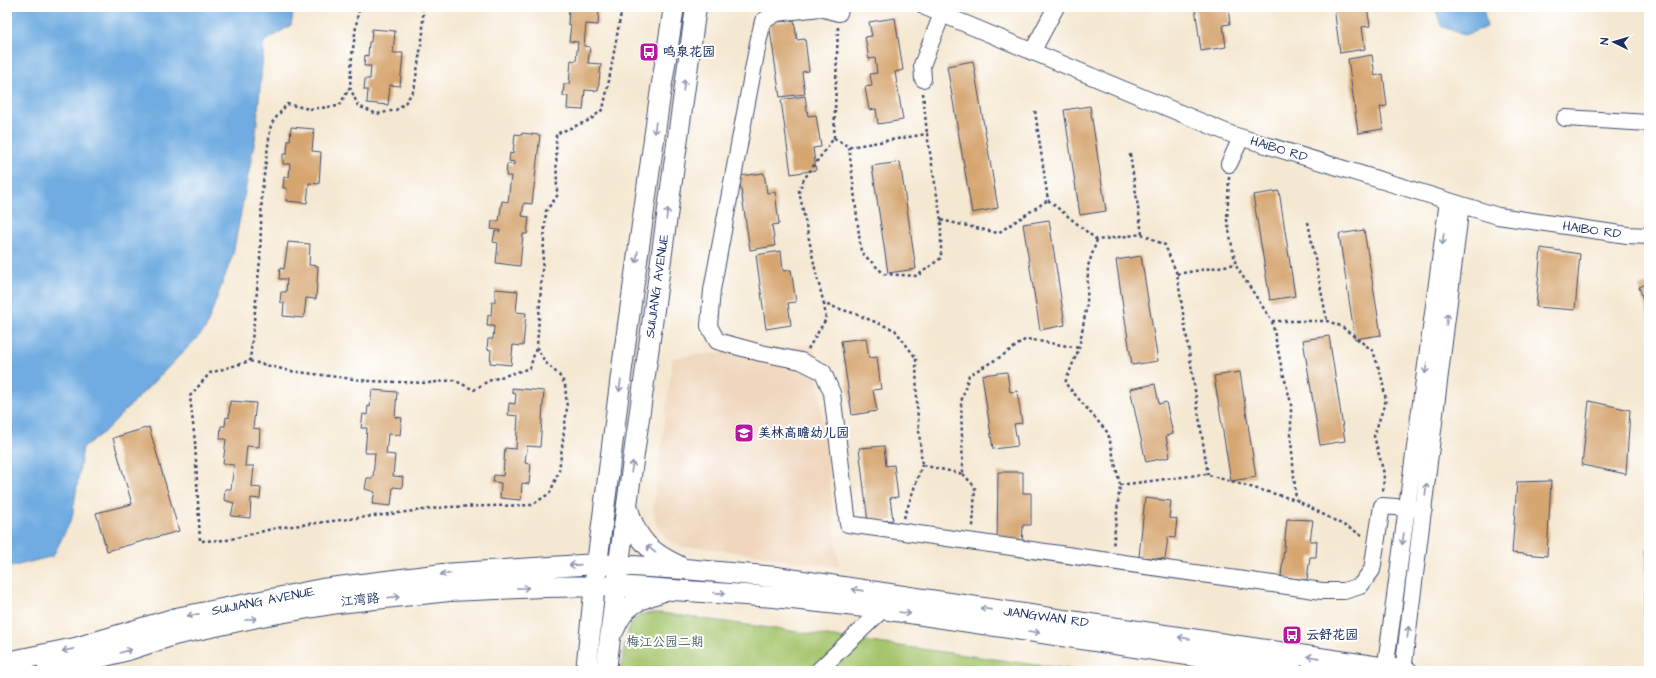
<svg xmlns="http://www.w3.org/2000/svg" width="1656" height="678" font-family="'Architects Daughter','LXGW WenKai TC',sans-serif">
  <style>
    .built { fill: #f0d6bc }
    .green { fill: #a5c56d; stroke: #607a66 }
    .water { fill: #70ace1; stroke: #466ea0 }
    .building { fill: #d6a671 }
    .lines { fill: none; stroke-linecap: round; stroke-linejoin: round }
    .minor-casing { stroke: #3c4b6f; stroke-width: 18 }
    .major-casing { stroke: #3c4b6f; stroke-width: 22 }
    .path { stroke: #3c4b6f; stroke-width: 2.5; stroke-dasharray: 3 3; stroke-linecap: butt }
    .minor { stroke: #fff; stroke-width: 16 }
    .major { stroke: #fff; stroke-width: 20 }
    .oneway { stroke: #8d97ae }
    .labels { text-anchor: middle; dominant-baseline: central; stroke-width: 4; stroke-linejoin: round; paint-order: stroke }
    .poi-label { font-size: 13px; font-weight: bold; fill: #1b2f5e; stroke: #fff; text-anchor: start }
    .street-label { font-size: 13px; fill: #1b2f5e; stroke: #fff }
    .park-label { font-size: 13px; fill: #445c62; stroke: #fff }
  </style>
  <rect width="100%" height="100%" fill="#fff"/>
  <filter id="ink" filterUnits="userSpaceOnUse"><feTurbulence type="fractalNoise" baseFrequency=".025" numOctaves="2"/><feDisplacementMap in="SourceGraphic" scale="8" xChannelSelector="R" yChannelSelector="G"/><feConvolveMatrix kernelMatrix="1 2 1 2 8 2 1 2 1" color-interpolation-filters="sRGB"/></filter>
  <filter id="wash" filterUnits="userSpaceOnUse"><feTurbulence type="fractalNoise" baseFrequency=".012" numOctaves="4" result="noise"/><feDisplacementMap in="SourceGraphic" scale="16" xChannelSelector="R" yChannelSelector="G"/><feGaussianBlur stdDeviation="0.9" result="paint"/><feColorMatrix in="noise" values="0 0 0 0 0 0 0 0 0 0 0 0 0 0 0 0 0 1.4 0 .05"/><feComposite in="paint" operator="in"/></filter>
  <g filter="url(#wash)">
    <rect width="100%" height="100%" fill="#f5e8d2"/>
    <path class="built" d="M814 344 839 567 700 547H682L668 541 657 526 653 508 673 357Z"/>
    <path class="green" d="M651 613H661L1080 671H621C623 656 625 622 641 615 644 614 648 614 651 613Z"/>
    <path class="water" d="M7 7H294L291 25 264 42 256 134 233 254 205 330 104 432 83 447 72 518 53 556 7 568Z
      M1435 7H1483L1487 27 1464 35 1441 26Z"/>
    <g id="blocks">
      <path class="building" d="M569 7H599L598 25 586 24 584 46 590 47 588 63 601 64 598 91 585 90 583 110 567 109 568 96H563L564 84H569L571 60 576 61 578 42 569 41 571 25 568 24Z
        M1195 7H1228L1230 24 1223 25 1226 47 1201 51Z
        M1334 7H1367L1370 26 1362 27 1365 49 1340 53Z
        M895 18 903 70 895 72 903 120 878 124 876 109 869 110 865 87 872 86 870 74 877 73 875 58 869 59 865 37 872 36 869 22Z
        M794 20 797 40 805 39 809 71 802 72 805 94 780 97 769 23Z
        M372 29 395 31 393 53H403L400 86 390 85 388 105 367 103 368 90H364L365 79H370L371 66H364L365 55 368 56 369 42H371Z
        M1372 55 1375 76 1383 74 1387 106 1380 107 1383 129 1358 133 1348 59Z
        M973 61 998 208 972 213 947 66Z
        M805 96 808 116 816 115 821 147 813 148 816 170 791 174 781 100Z
        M1090 106 1106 211 1080 215 1064 110Z
        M291 127 314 129 312 151 321 152 319 184 309 183 307 203 286 201 287 188H283L284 177H289L290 164H283V154H287L288 140H290Z
        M522 133 540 135 532 204 524 203 522 216 529 217 527 234H523L520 266 496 263 498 243 493 242 495 231 500 232V230L491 229 492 221H499L502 201 508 202 511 176H506L507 164 514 165V162L509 161 510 153 513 154 515 134 522 135Z
        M900 162 916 269 888 273 872 166Z
        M764 173 767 193 775 192 779 224 772 225 775 246 750 250 739 176Z
        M1279 191 1295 296 1270 300 1253 195Z
        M1049 220 1065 325 1040 330 1023 224Z
        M1364 230 1381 335 1355 339 1339 234Z
        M288 242 310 244 309 265 318 266 316 299 306 298 304 318 283 316 284 303 280 302 281 292H286L287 279H279L280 268 284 269Z
        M1541 248 1580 254 1575 310 1536 307Z
        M781 251 783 271 791 270 796 302 788 303 791 325 766 329 756 255Z
        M1141 256 1158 361 1132 365 1116 260Z
        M1649 283V319L1639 287Z
        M495 289 518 291 516 312 526 313 523 346 513 345 511 365 490 363 491 350 487 349 488 339H493L494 326H487L488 315 491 316 492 302H495Z
        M1329 336 1345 441 1320 445 1303 340Z
        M866 338 869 358 877 357 881 389 873 390 877 411 852 415 841 341Z
        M1007 372 1010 392 1017 391 1022 423 1014 424 1018 446 993 449 982 375Z
        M1240 372 1256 477 1231 481 1214 376Z
        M1155 384 1159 404 1166 402 1173 434 1166 436 1170 457 1146 462 1130 389Z
        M512 388 544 391 540 447 527 446 525 463 531 464 529 484 522 483 521 500 500 498 501 483 493 482 494 475 503 476 505 448 516 449 518 416 508 415 509 403 515 404 516 394 512 393Z
        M372 390 397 392 395 417 402 418 400 435 388 434 386 454 395 455 393 476 403 477 402 488 393 487 391 506 372 504 375 492 365 489 367 478H373L375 453H365L367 428H361L363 414 367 415 368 406 370 407Z
        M230 401 256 403 253 428 260 429 259 447 247 446 245 466H254L252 487 261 488 260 499 251 498 250 518 231 516 234 503 224 500 225 489H231L234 465 223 464 226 439H220L221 426H225L226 417 229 418Z
        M1589 401 1630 410 1626 474 1582 465Z
        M149 427 179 531 107 551 96 513 132 504 113 438Z
        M884 446 886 466 894 465 898 497 890 498 893 520 868 522 859 448Z
        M998 472H1023V493H1031V525H1023L1022 547H997Z
        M1551 481 1547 556 1512 553 1517 482Z
        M1145 498 1171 501 1169 518 1177 519 1175 538 1168 537 1165 559 1139 557Z
        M1287 519 1313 520 1310 541H1317L1316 557H1310L1307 580 1281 577Z
        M1646 549 1649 550V617H1645Z"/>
    </g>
  </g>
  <g filter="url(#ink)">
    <use href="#blocks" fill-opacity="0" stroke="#3c4b6f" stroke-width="1"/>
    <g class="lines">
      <g class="minor-casing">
        <path id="minor" d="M841 7 839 13 820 8 777 13 763 21 759 38 712 290 709 326 717 341 761 353 801 361 823 372 832 393 848 524 1322 591H1344L1360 586 1372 570 1382 506 1424 509
          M925 7 1233 135 1498 216 1627 235 1649 236
          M1032 52 1056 7
          M923 79 922 65 942 14
          M1565 118 1649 123
          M1229 164 1241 138
          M818 671 883 609
          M1385 671 1448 201
          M1403 671 1461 205"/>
      </g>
      <g class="major-casing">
        <path id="major" d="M628 509C636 540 651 553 679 566
          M614 630C623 606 638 599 661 592
          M7 662 75 648 176 618 322 589 443 574 597 564 684 569 776 577 1407 671
          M47 671 128 650 174 635 262 616 338 603 449 591 542 587 617 586 774 597 883 609 1292 671
          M586 671 597 564 622 368 660 96 674 7
          M606 671 620 555 696 7"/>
      </g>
      <path class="path" d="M365 7 358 12 352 56 350 87 358 106 377 114 396 110 405 103 414 90 423 33V7
        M838 27 834 138 804 179 799 191 816 273 824 304 853 313 895 330 916 358 917 406 922 465 963 474 961 402 969 375 1002 356 1026 339 1079 348
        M350 87 339 106 309 109 287 104 271 124 262 190 260 260 250 361 210 373 190 396 195 442 200 541 227 540 276 528 447 507 532 505 550 493 559 471 567 408 565 384 559 375 545 362 537 347 546 211 557 196 556 134 590 120 603 109 608 86 622 7
        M923 93 927 134
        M1035 111 1048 200 1097 240 1142 234 1165 245 1177 274 1208 475
        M834 138 849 147 927 134 941 220V258L917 276 884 274 861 252 849 147
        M1130 154 1142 234
        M1229 177 1227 220 1236 266 1272 321 1281 365 1291 403V440L1296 500
        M941 220 998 233 1048 200
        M1308 222 1327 321
        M1097 240 1088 266 1087 304 1079 348 1065 383 1108 433 1120 485 1113 547
        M1177 274 1236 264
        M1272 321H1327L1341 326 1373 351 1381 375 1386 400 1374 436 1384 474 1383 493
        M808 349 826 319 824 304
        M250 361 290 371 369 381 428 383 454 380 474 390 488 381 530 368 536 348
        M963 474 975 487 973 527
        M1120 485 1205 474 1296 500 1364 536
        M904 518 922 465"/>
      <use href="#minor" class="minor"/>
      <use href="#major" class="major"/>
    </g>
    <defs><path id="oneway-shaft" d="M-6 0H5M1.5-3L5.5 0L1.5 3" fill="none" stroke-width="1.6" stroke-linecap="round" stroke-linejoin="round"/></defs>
    <g class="oneway">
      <use href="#oneway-shaft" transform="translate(684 85) rotate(-82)"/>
      <use href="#oneway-shaft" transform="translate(655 128) rotate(98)"/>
      <use href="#oneway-shaft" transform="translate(667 214) rotate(-82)"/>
      <use href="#oneway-shaft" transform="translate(1443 239) rotate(98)"/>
      <use href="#oneway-shaft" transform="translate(637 257) rotate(98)"/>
      <use href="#oneway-shaft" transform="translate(1447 319) rotate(-83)"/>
      <use href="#oneway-shaft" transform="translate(1426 368) rotate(98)"/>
      <use href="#oneway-shaft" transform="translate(620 386) rotate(97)"/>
      <use href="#oneway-shaft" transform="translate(632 467) rotate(-82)"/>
      <use href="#oneway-shaft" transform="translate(1426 489) rotate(-83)"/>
      <use href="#oneway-shaft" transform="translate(1403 539) rotate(98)"/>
      <use href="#oneway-shaft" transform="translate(651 549) rotate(-141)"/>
      <use href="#oneway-shaft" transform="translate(575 565) rotate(176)"/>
      <use href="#oneway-shaft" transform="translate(446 574) rotate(175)"/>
      <use href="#oneway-shaft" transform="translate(523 588) rotate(-3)"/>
      <use href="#oneway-shaft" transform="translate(858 590) rotate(-172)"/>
      <use href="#oneway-shaft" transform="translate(720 593) rotate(4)"/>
      <use href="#oneway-shaft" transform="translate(394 597) rotate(-6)"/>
      <use href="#oneway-shaft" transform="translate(986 609) rotate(-172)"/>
      <use href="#oneway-shaft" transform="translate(905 613) rotate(9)"/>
      <use href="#oneway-shaft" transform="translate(193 615) rotate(169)"/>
      <use href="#oneway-shaft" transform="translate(251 619) rotate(-12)"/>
      <use href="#oneway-shaft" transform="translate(1034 632) rotate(9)"/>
      <use href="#oneway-shaft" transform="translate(1408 632) rotate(-83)"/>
      <use href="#oneway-shaft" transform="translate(1184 638) rotate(-172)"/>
      <use href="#oneway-shaft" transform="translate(68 650) rotate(169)"/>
      <use href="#oneway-shaft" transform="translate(126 651) rotate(-16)"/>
      <use href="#oneway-shaft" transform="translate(1313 657) rotate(-172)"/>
    </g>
  </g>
  <defs>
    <g id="bus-square" transform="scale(1)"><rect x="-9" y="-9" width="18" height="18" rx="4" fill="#b5179e" stroke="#fff"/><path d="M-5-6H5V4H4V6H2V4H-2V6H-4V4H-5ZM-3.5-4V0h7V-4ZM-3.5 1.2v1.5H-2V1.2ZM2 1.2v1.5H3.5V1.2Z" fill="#fff"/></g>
    <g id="school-square" transform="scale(1)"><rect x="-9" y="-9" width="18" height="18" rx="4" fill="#b5179e" stroke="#fff"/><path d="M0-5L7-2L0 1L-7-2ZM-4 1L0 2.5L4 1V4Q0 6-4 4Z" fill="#fff"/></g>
  </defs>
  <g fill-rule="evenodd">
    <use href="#bus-square" x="649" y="52"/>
    <use href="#school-square" x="744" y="433"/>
    <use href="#bus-square" x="1292" y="635"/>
  </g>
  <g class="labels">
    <g class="poi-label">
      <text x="663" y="52">鸣泉花园</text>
      <text x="758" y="433">美林高瞻幼儿园</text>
      <text x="1306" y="635">云舒花园</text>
    </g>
    <g class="street-label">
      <text transform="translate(1279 149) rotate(17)">HAIBO RD</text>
      <text transform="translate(1592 230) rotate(8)">HAIBO RD</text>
      <text transform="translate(657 286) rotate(-82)">SUIJIANG AVENUE</text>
      <text transform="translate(360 600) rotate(-6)">江湾路</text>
      <text transform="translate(263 601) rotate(-11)">SUIJIANG AVENUE</text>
      <text transform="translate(1046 617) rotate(8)">JIANGWAN RD</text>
    </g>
    <g class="park-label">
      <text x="665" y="642">梅江公园二期</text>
    </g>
  </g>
  <rect width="1656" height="678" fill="none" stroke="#fff" stroke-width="24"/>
  <g transform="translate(1614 42) rotate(275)" stroke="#ffffff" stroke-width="3" paint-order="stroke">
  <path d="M0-3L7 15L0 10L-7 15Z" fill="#1b2f5e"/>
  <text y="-6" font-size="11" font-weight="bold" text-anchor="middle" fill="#1b2f5e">N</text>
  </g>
</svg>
